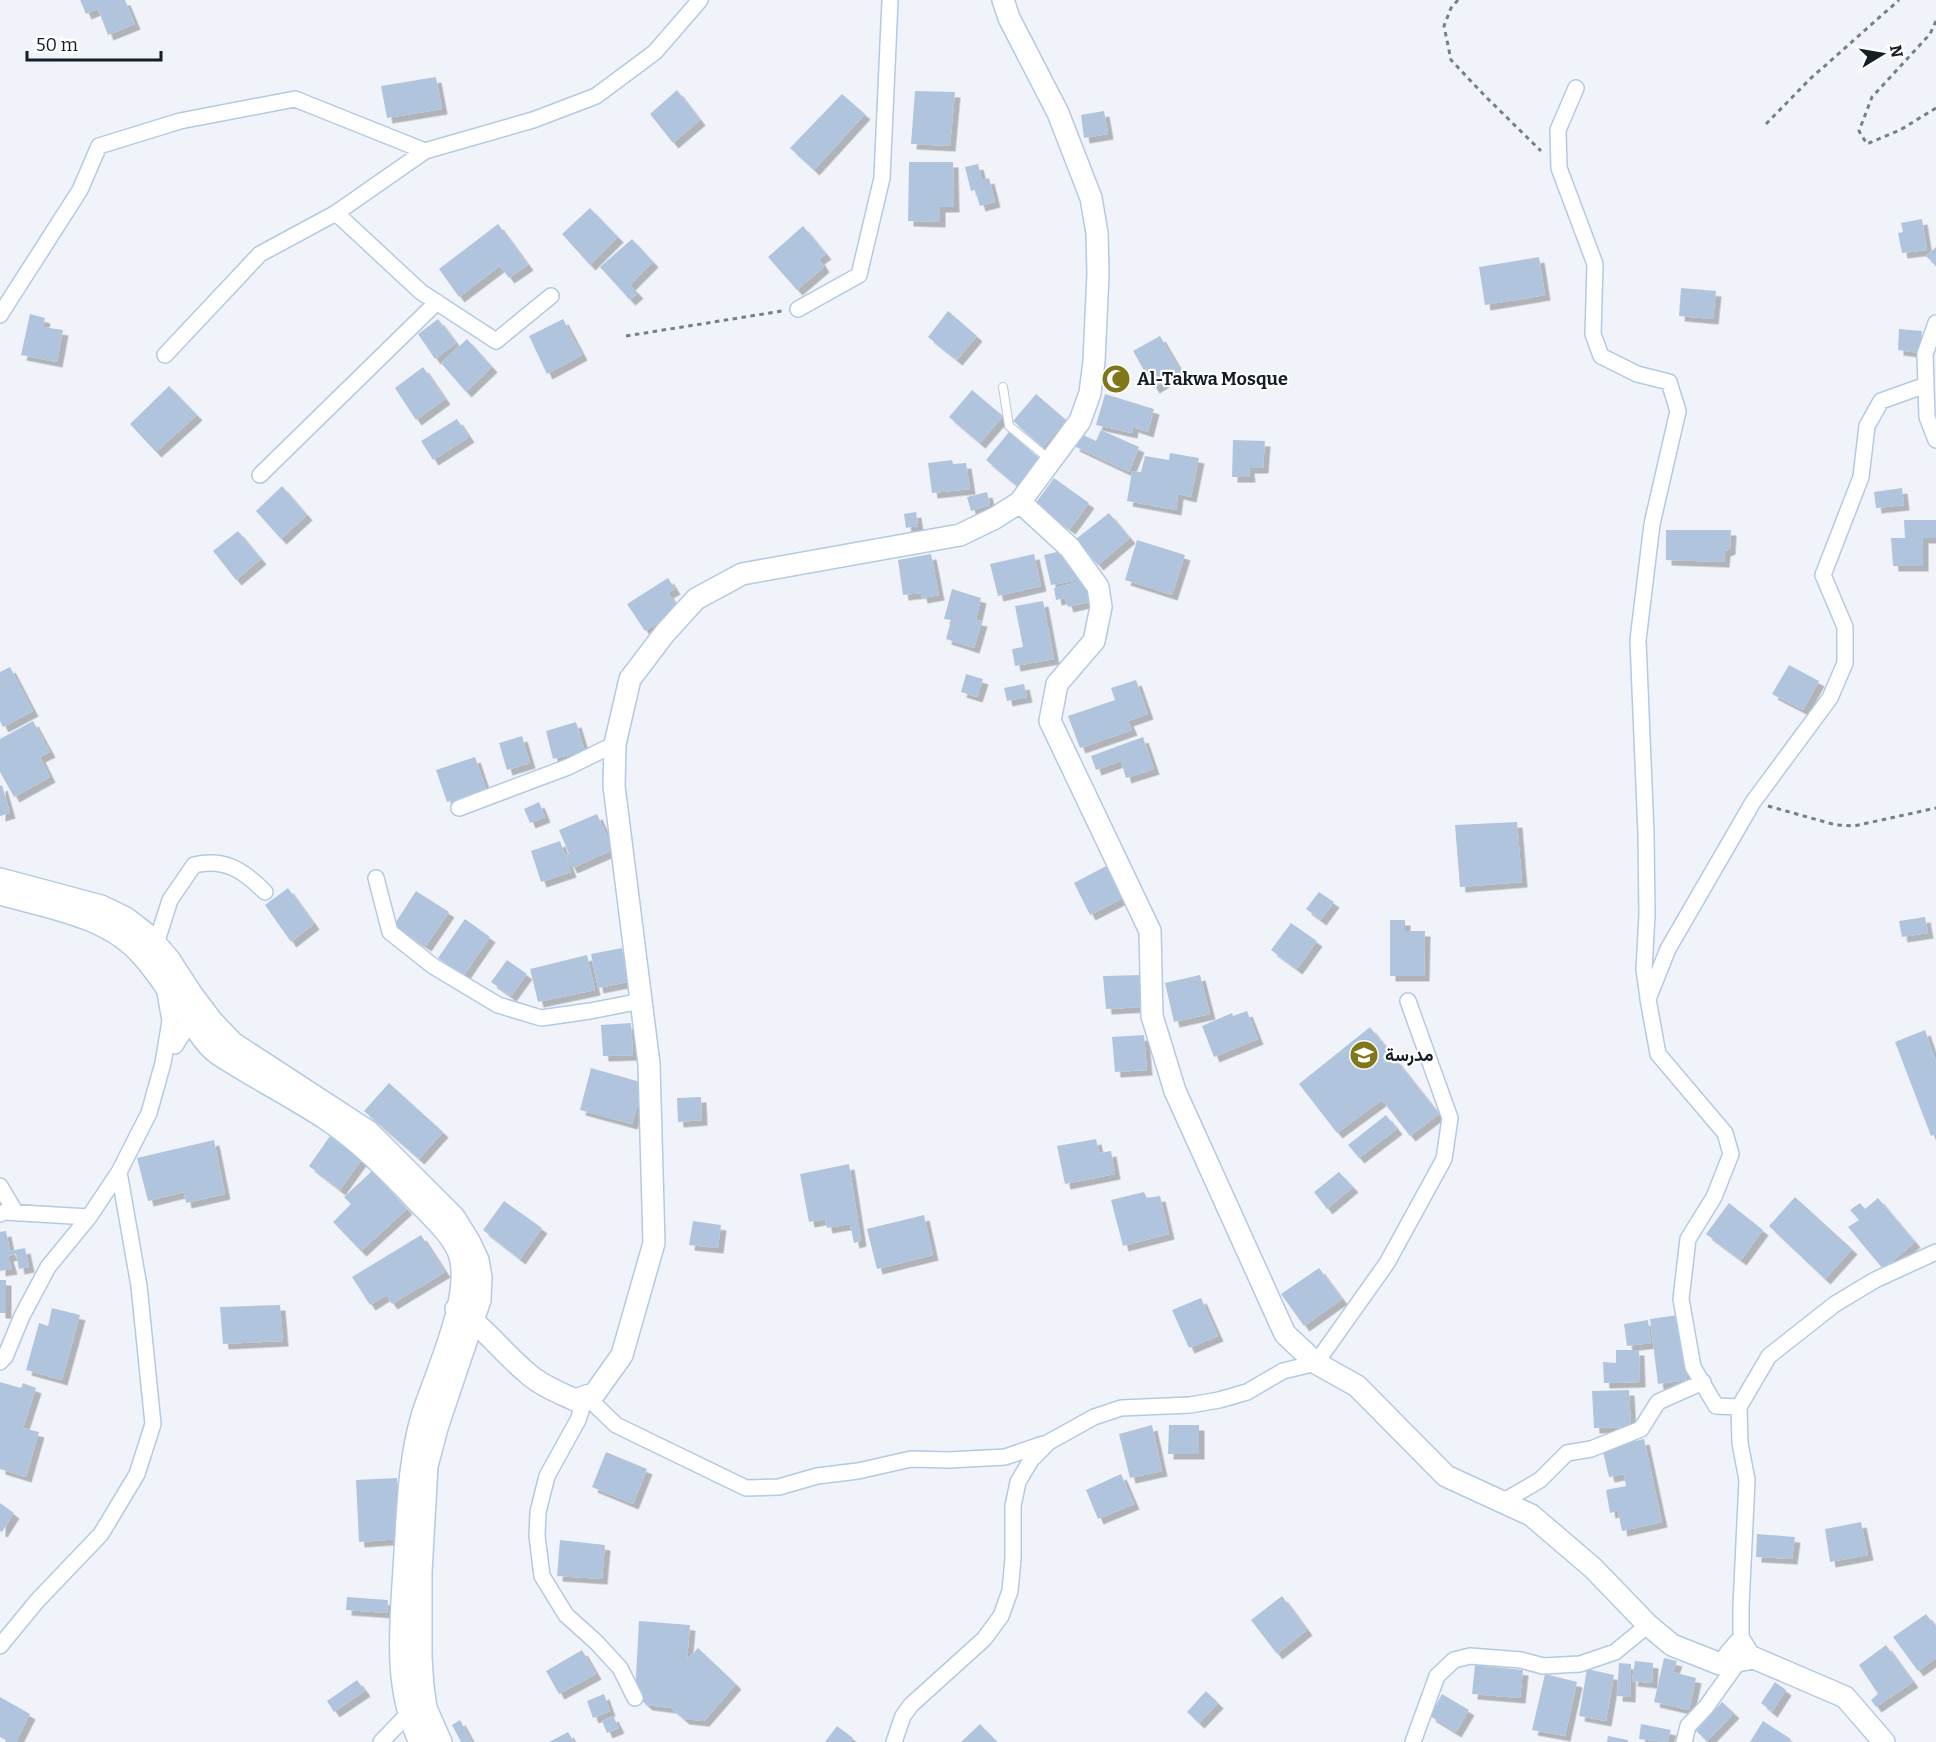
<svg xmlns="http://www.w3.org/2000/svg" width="1936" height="1742" font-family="Bitter,Vazirmatn,serif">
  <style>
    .building { fill: #b0c5dd; filter: url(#shadow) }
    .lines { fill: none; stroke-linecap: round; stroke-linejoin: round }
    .lane-casing { stroke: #b4c9e2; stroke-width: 10 }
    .street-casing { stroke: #b4c9e2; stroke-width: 18 }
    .secondary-casing { stroke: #b4c9e2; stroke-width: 24 }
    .path { stroke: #787e86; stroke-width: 3; stroke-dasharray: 4.5 4.5; stroke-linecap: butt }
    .lane { stroke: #fff; stroke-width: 8 }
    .street { stroke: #fff; stroke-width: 15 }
    .secondary { stroke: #fff; stroke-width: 21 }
    .labels { text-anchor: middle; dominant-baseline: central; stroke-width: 4.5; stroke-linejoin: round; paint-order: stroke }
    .poi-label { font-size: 18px; font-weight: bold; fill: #151d26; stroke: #fff; text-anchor: start }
  </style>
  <defs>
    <filter id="shadow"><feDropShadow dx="5.5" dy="5.5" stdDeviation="0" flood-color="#0004"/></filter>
  </defs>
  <rect width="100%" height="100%" fill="#f0f4fa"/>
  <path class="building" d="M80 0H125L135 24 108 35 98 9 86 14Z
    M436 77 442 109 387 118 381 86Z
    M677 90 700 120 673 143 650 114Z
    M915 91 955 92 950 146 911 144Z
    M842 94 865 114 814 170 790 148Z
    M1104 111 1108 134 1084 138 1081 115Z
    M909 162H953L954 207H940V222L908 221Z
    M978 164 982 180 989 178 995 202 980 206 975 190 971 191 965 167Z
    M590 208 618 237 590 265 562 234Z
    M1922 219 1927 250 1902 253 1898 233 1903 232 1901 223Z
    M498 224 528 265 509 278 500 266 459 297 439 269Z
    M803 226 826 254 819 259 824 267 797 290 768 257Z
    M632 239 653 262 630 285 638 293 630 300 600 267Z
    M1936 247V266L1926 256Z
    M1539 257 1545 295 1485 305 1479 267Z
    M1681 288 1716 291 1713 319 1679 316Z
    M948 311 977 336 957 360 928 337Z
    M30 314 45 318 43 327 63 330 57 362 21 355Z
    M438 319 456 343 435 359 418 334Z
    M563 319 582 355 547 374 529 336Z
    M1899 329 1922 331 1920 353 1898 350Z
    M1160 336 1181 372 1154 388 1133 351Z
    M467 339 492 367 466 392 441 363Z
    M423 367 445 399 416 420 395 388Z
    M169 386 197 415 156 452 130 424Z
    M972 390 1003 416 980 443 949 417Z
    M1036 394 1066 420 1043 447 1013 421Z
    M1105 394 1154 409 1148 432 1133 427 1132 433 1096 425Z
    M457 419 469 437 433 460 421 441Z
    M1101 430 1139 447 1129 472 1074 446 1079 433 1096 441Z
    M1009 432 1039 458 1017 486 986 460Z
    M1233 440 1265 441 1263 468H1249L1250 477H1232Z
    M1170 453 1199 458 1191 497 1178 494 1176 510 1127 501 1132 471 1141 472 1145 456 1169 460Z
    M952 460 953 464 966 463 970 489 932 493 928 463Z
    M1054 478 1089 503 1070 529 1035 504Z
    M282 486 307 515 281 539 256 511Z
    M1902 488 1904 505 1876 508 1874 492Z
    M987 492 990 505 971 511 967 497Z
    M916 512 918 526 906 528 904 514Z
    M1109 513 1130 538 1098 565 1076 539Z
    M1904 520H1936V538H1923V566H1893L1891 538H1905Z
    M1666 530H1731L1730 549 1725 551 1724 562 1666 560Z
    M238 531 261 559 236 580 213 551Z
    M1137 540 1185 555 1172 595 1125 580Z
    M1065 550 1068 568 1077 566 1080 580 1051 585 1044 555Z
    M931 554 939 595 922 598 921 593 903 595 898 560Z
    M1034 554 1041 586 998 596 990 564Z
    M668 578 675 589 668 593 679 609 645 631 627 604Z
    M1087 580 1093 601 1068 607 1065 598 1056 600 1054 588Z
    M952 589 981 598 976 620 982 621 974 648 946 639 951 620 944 619Z
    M1043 601 1054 659 1015 666 1012 649 1023 647 1015 606Z
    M1789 665 1819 681 1803 710 1772 694Z
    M10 667 33 711 3 727 0 721V672Z
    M966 674 983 679 977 697 961 692Z
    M1136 680 1148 714 1128 721 1132 730 1080 748 1068 716 1115 700 1111 688Z
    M1024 684 1027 697 1007 701 1004 688Z
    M33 721 50 752 40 757 50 777 14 797 0 772V739Z
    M576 722 585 751 553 759 546 731Z
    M522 736 530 763 507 770 499 743Z
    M1143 737 1154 769 1126 778 1121 761 1096 770 1091 756Z
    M475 757 486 789 447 802 436 770Z
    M2 785 10 813 0 816V786Z
    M539 802 545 817 530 823 524 809Z
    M597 814 613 850 572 868 565 855 569 854 559 830Z
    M1517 822 1522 882 1460 887 1455 825Z
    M560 841 571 872 541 882 531 851Z
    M1108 865 1125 897 1090 915 1074 883Z
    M288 888 314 924 291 942 265 905Z
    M416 891 449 912 426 946 394 925Z
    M1319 892 1334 902 1321 920 1306 909Z
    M1925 917 1928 933 1902 937 1899 921Z
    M465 919 490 937 464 975 438 958Z
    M1390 920H1405V931H1425L1424 976H1390Z
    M1291 923 1317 941 1297 969 1271 950Z
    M622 948 628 982 598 988 591 954Z
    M587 955 595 990 538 1002 530 969Z
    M507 960 527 974 511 996 491 982Z
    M1142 975 1144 1007 1106 1009 1103 976Z
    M1200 975 1210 1014 1174 1022 1165 983Z
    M1247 1011 1258 1039 1214 1057 1202 1026 1232 1013 1233 1016Z
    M631 1023 633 1055 603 1056 601 1025Z
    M1370 1027 1439 1114 1410 1136 1382 1100 1337 1133 1299 1084Z
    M1925 1030 1936 1062V1134L1931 1136 1895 1042Z
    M1144 1035 1147 1070 1115 1072 1112 1037Z
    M591 1068 644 1083 632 1124 580 1110Z
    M389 1083 443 1132 419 1159 364 1111Z
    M701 1097 702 1120 678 1122 677 1098Z
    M1386 1115 1397 1129 1359 1158 1348 1145Z
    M330 1136 362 1159 340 1190 309 1166Z
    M1096 1139 1099 1153 1111 1151 1115 1174 1065 1184 1057 1146Z
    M214 1140 225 1194 186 1203 184 1192 148 1201 137 1158Z
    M849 1164 861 1241 854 1243 850 1224 827 1228 825 1219 809 1222 800 1174Z
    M372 1171 407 1209 361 1251 333 1222 351 1204 344 1197Z
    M1339 1172 1353 1187 1327 1209 1314 1192Z
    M1144 1192 1147 1198 1160 1196 1169 1234 1123 1246 1111 1200Z
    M1795 1197 1852 1249 1825 1279 1769 1226Z
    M1878 1198 1915 1242 1883 1269 1848 1227 1859 1220 1850 1210 1860 1203 1865 1209Z
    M504 1201 542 1228 520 1259 483 1230Z
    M1729 1203 1763 1230 1741 1260 1706 1234Z
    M924 1215 933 1255 877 1269 867 1229Z
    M693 1221 721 1225 718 1248 689 1245Z
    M6 1231 10 1251 25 1248 29 1267 19 1269 16 1254 8 1256 12 1269 0 1271V1232Z
    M421 1235 445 1272 392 1304 386 1295 370 1305 352 1277Z
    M1319 1268 1342 1299 1304 1326 1281 1294Z
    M0 1280H6V1313H0Z
    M1201 1298 1218 1336 1189 1348 1172 1310Z
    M280 1305 283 1341 223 1344 220 1307Z
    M52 1308 80 1315 62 1380 26 1370 39 1323 48 1326Z
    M1678 1315 1687 1380 1658 1384 1650 1319Z
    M1648 1320 1651 1343 1627 1346 1624 1324Z
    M1616 1350H1639L1640 1382 1604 1383 1603 1362 1616 1363Z
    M0 1382 21 1388 23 1383 36 1388 23 1428 39 1432 26 1477 0 1469Z
    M1629 1390 1631 1427 1594 1428 1592 1391Z
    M1152 1425 1162 1471 1130 1478 1119 1434Z
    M1169 1425H1199V1454H1168Z
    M1644 1439 1662 1522 1622 1531 1618 1511 1610 1513 1606 1490 1626 1486 1624 1474 1609 1477 1602 1448Z
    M606 1452 647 1469 633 1504 592 1487Z
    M1121 1474 1134 1504 1098 1519 1086 1490Z
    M397 1478 401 1539 359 1542 356 1480Z
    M0 1503 14 1513 2 1532 0 1531Z
    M1861 1522 1868 1555 1830 1562 1825 1529Z
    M1757 1534 1795 1537 1792 1559 1756 1557Z
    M560 1540 605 1545 602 1579 557 1576Z
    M1282 1596 1307 1630 1277 1654 1251 1620Z
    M347 1597 388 1600 387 1613 346 1610Z
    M1926 1614 1936 1627V1658L1918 1671 1893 1637Z
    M639 1621 690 1625 687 1660 698 1648 736 1684 704 1721 684 1719 671 1708 647 1705 635 1694Z
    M1886 1645 1913 1682 1876 1707 1871 1700 1878 1694 1859 1665Z
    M582 1650 596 1674 559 1694 546 1671Z
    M1664 1658 1677 1661 1673 1672 1696 1678 1689 1710 1654 1702Z
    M1635 1661 1653 1663 1652 1683 1632 1681Z
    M1619 1663 1631 1664 1630 1697 1617 1696Z
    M1475 1665 1523 1670 1520 1698 1472 1694Z
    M1587 1669 1614 1675 1606 1721 1579 1716Z
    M1545 1674 1577 1682 1565 1736 1532 1730Z
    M357 1680 365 1691 334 1712 327 1701Z
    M1775 1682 1786 1690 1772 1712 1761 1703Z
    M1206 1691 1218 1703 1199 1723 1187 1712Z
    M604 1694 610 1711 593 1718 587 1701Z
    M1442 1694 1469 1710 1456 1732 1430 1716Z
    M0 1697 30 1714 16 1742H9L0 1737Z
    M1722 1702 1734 1713 1707 1741 1696 1731Z
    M613 1716 619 1728 607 1733 602 1721Z
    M460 1720 472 1742H461L452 1725Z
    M1763 1721 1791 1739 1789 1742H1750Z
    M980 1724 997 1742H961Z
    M1641 1724 1671 1730 1667 1742 1639 1739Z
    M837 1726 853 1738 850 1742H825Z
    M568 1732 574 1742H549Z
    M1608 1736 1628 1740V1742H1607Z"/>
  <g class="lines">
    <g class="lane-casing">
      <path id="lane" d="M1003 387 1009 426 1049 459"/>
    </g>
    <g class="street-casing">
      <path id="street" d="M1576 88 1558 130 1559 168 1595 264 1593 334 1601 356 1637 374 1669 382 1678 411 1652 524 1638 640 1646 834 1647 915 1644 969 1648 998
        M336 213 421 292 496 341 551 296
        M798 309 859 275 882 178 890 0
        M0 315 80 190 99 146 180 121 295 99 425 151 533 120 596 96 655 52 700 0
        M1936 323 1925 354 1927 417 1936 440
        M165 355 260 254 336 213 425 151
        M260 475 437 302
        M459 808 568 767 615 744
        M376 878 390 932 433 966 498 1005 541 1018 590 1011 641 1001
        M156 944 170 900 194 865C225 858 243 870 265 892
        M175 1046 182 1035 189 1010
        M0 1186 16 1213
        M0 1214 5 1212 89 1217 119 1172 149 1113 163 1063 170 1021 164 987
        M0 1362 5 1357 22 1316 48 1267 89 1217
        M1739 1407 1716 1406 1693 1367 1681 1299 1688 1239 1714 1197 1731 1154 1725 1133 1658 1054 1648 999 1668 949 1753 802 1830 698 1845 663V627L1823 575 1861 477 1867 426 1881 401 1926 385
        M1502 1502 1540 1480 1567 1453 1591 1449 1641 1429 1658 1402 1703 1382
        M0 1646 37 1601 101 1534 137 1474 153 1424 139 1286 119 1172
        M1754 1658 1741 1637V1606L1747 1480 1740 1443 1739 1407 1769 1356 1835 1304 1875 1280 1936 1252
        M1720 1664 1728 1652 1741 1637
        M635 1698 620 1668 596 1642 566 1615 542 1576 537 1536 538 1512 547 1476 578 1420 586 1396 616 1425 746 1488 779 1487 817 1476 858 1471 911 1459 949 1460 1005 1457 1043 1444
        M381 1742 408 1714 418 1711
        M894 1742 903 1716 911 1705 984 1639 1001 1616 1010 1591 1013 1559V1506L1018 1482 1031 1460 1049 1442 1094 1417 1121 1408 1190 1405 1219 1400 1247 1392 1283 1371 1316 1363 1387 1263 1444 1159 1450 1118 1408 1001
        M1413 1742 1437 1676 1454 1660 1470 1656 1521 1660 1543 1666 1580 1664 1615 1652 1648 1625
        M1684 1742 1688 1726 1706 1707 1739 1661"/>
    </g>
    <g class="secondary-casing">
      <path id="secondary" d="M1020 502 1070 548 1098 587 1101 607 1094 641 1057 684 1050 721 1150 931 1152 1016 1175 1091 1285 1334 1316 1363 1357 1386 1446 1476 1531 1515 1593 1568 1648 1625 1672 1645 1720 1664 1754 1658 1845 1697 1884 1742
        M0 879 101 906 126 918 149 936 169 959 191 993 212 1021 233 1043 368 1131 454 1217 469 1241 478 1260 481 1277 480 1300 437 1428 427 1466 421 1572V1658L423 1686 426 1708 441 1742
        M0 894C49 908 110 916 144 958 163 980 178 1006 196 1029 202 1038 209 1048 218 1054 253 1077 291 1096 326 1119 362 1143 391 1174 420 1204 434 1219 450 1233 458 1251 475 1292 435 1374 422 1416 409 1460 408 1506 405 1552 402 1614 391 1684 420 1742
        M456 1309C484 1326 502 1352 526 1372 540 1385 558 1392 575 1400L595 1393 622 1355 654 1243 649 1064 614 786 615 744 630 679 665 633 696 599 742 574 960 535 995 518 1020 502 1080 421 1090 393 1094 361 1098 274 1097 233 1091 198 1058 113 1009 18 1003 0"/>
    </g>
    <path class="path" d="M1458 0 1451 8 1444 26 1451 60 1485 96 1541 151
      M1936 21 1930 34 1872 97 1859 131 1867 144 1900 130 1936 108
      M1766 124 1810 79 1899 0
      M626 336 782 311
      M1768 806 1836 825 1854 826 1936 808"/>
    <use href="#lane" class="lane"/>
    <use href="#street" class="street"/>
    <use href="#secondary" class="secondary"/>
  </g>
  <defs>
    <g id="mosque-disc" transform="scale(1.5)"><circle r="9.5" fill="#80761a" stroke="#fff"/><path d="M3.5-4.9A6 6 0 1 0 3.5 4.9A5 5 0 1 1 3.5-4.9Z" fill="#fff"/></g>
    <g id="school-disc" transform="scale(1.5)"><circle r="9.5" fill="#80761a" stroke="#fff"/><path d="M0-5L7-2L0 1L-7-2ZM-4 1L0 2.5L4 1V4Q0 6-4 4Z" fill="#fff"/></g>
  </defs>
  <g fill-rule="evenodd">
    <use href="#mosque-disc" x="1116" y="379"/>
    <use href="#school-disc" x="1364" y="1055"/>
  </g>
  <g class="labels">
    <g class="poi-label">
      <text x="1137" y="379">Al-Takwa Mosque</text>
      <text x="1385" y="1055">مدرسة</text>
    </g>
  </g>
  <g transform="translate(1882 54) rotate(79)" stroke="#ffffff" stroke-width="4.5" paint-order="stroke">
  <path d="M0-4.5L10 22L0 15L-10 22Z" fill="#151d26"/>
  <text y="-9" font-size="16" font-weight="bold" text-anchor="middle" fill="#151d26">N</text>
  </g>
  <path d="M27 51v9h134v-9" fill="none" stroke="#151d26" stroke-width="3"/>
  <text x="36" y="51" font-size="18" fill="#151d26" stroke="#ffffff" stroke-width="4.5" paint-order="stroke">50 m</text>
</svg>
